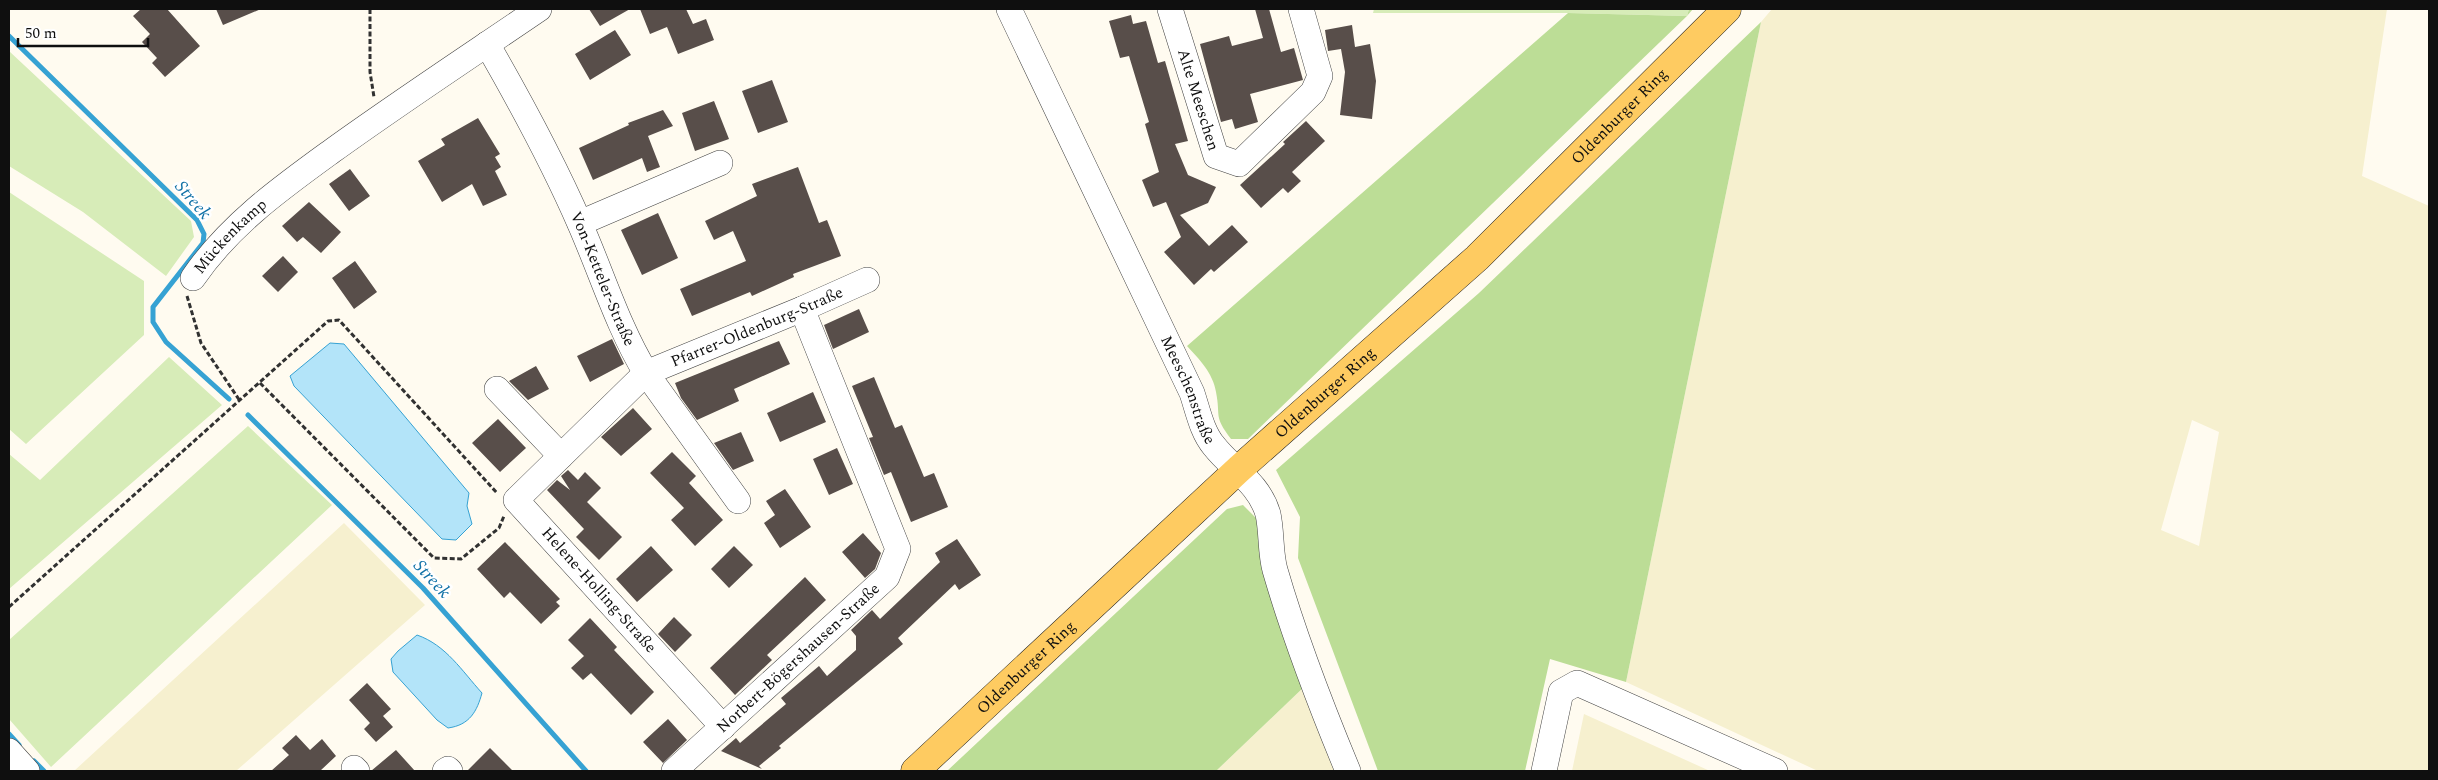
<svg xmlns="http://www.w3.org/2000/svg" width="2438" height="780" font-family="Spectral,serif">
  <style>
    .farmland { fill: #f6f0cf; fill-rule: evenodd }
    .green { fill: #d7ecb8 }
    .forest { fill: #bcdd96 }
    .water { fill: #b3e4f9; stroke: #36a2d3 }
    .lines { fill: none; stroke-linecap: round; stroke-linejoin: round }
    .stream { stroke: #36a2d3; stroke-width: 5 }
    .building { fill: #584e4a }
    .minor-casing { stroke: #424242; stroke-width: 26 }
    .major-casing { stroke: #202020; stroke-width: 29 }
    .path { stroke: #313131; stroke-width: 3; stroke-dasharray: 5 2.5; stroke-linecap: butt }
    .minor { stroke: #fff; stroke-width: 25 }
    .major { stroke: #fecb61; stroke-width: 28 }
    .labels { text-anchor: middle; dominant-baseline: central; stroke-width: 5; stroke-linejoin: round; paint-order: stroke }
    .street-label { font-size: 16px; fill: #0f0f0f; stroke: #fff }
    .water-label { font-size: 18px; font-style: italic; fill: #1272a7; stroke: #fff }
  </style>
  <rect width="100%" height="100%" fill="#fffbf0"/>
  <path class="farmland" d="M1772 9H2387L2362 176 2429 206V771H1818L1626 682 1761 22ZM2192 420 2219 432 2199 546 2161 530Z
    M344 523 425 605 236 771H74Z
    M1306 685 1335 771H1216Z
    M1584 714 1710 771H1572Z"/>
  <path class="green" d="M1374 9H1689L1687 16 1568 13H1373Z
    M9 51 191 221 194 237 166 276 83 212 9 166Z
    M9 192 144 281V335L26 444 9 429Z
    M169 357 222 405 9 589V454L40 480Z
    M248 426 332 505 51 767 9 719V640Z"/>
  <path class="forest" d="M1689 9H1693L1687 16 1248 439H1231C1213 415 1221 417 1216 392 1213 373 1199 359 1187 346L1568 13 1687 16Z
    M1761 22 1626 682 1550 659 1525 771H1378L1298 558 1300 517 1276 470 1479 293Z
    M1243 505 1256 518 1306 685 1216 771H947L1227 509Z"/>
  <path class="water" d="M330 343 344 344 469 493 467 506 472 524 456 540 442 539 294 386 290 376Z
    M417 635C446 645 462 671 482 693 477 711 470 725 448 728L437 720 393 672 391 659 398 651Z"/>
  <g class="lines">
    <path class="stream" d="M9 36 197 220 204 234 203 243 153 307V322L166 342 229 399
      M248 415 423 588 586 771
      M9 734 19 745
      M34 761 44 771"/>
  </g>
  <path class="building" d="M141 9H167L200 46 165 77 152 63 157 58 142 42 150 34 133 16Z
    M216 9H261L223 25Z
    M589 9H630L600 26Z
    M640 9H686L693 24 706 19 714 40 678 54 667 27 650 34Z
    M1255 9H1269L1281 52 1294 48 1303 80 1250 94 1258 122 1235 129 1232 119 1221 122 1200 44 1229 36 1232 46 1263 38Z
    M1131 15 1133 24 1146 21 1158 63 1165 61 1188 141 1175 144 1188 175 1216 187 1208 203 1180 215 1209 246 1232 225 1248 242 1214 272 1211 269 1194 285 1164 252 1181 237 1166 202 1153 207 1142 180 1159 172 1145 124 1149 122 1129 56 1120 58 1109 21Z
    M1352 25 1355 47 1370 44 1376 81 1372 119 1340 115 1345 72 1341 49 1328 51 1325 30Z
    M615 30 631 55 590 80 575 54Z
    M772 80 788 122 758 133 742 91Z
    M714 101 729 139 695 151 682 113Z
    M663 110 673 126 648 136 660 167 647 172 642 158 593 180 579 148 629 125 628 123Z
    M478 118 500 154 495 157 501 167 495 171 507 195 483 206 472 184 442 202 418 161 445 145 441 139Z
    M1306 121 1325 141 1292 172 1301 181 1288 193 1283 188 1261 208 1240 185 1285 144 1283 142Z
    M798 167 819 223 827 220 841 256 793 274 794 277 752 296 750 292 692 316 680 289 746 261 733 231 714 240 705 221 757 196 752 184Z
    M350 169 370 196 349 211 329 184Z
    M309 202 341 232 321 253 303 237 297 242 282 226Z
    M658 213 678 258 642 275 621 230Z
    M283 256 298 272 278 292 262 276Z
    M355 261 377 292 354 309 332 278Z
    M859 309 869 332 833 349 824 325Z
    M612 339 624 364 590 382 577 356Z
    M779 341 790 364 734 389 739 401 697 420 681 398 675 383Z
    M536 366 549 389 528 400 509 381Z
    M874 377 895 428 902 425 924 477 934 473 948 507 911 522 891 472 884 475 869 438 873 437 852 386Z
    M813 392 826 422 780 442 767 413Z
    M633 408 652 429 621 456 601 437Z
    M498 419 526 448 500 472 472 443Z
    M741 432 754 461 733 470 714 443Z
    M837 448 853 484 829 495 813 459Z
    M672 452 696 476 689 483 723 520 695 546 671 520 684 508 650 473Z
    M568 470 578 480 585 472 601 488 587 502 622 537 599 560 576 537 584 529 547 490 557 480 570 490 561 476Z
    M785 489 811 527 780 548 764 523 775 515 766 501Z
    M863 533 881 553 875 569 865 578 842 552Z
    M957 539 981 575 959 590 955 584 898 638 903 644 779 746 781 748 759 766 762 769 721 751 736 738 740 743 786 704 781 698 819 666 827 676 856 650V636L851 630 872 610 880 619 940 562 935 553Z
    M505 542 560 599 556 602 560 606 541 624 510 592 504 598 477 569Z
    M651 546 673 570 637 602 616 579Z
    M734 546 753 565 729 588 711 569Z
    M805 577 826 600 767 655 772 660 735 695 710 668Z
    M674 617 692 635 675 652 658 634Z
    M590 618 617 647 614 650 654 692 631 715 591 673 583 680 571 668 584 656 568 640Z
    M367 683 391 709 383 716 393 727 376 742 364 729 370 723 349 700Z
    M668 719 687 740 663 763 643 742Z
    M296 735 310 750 322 739 336 756 320 771H271L289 755 282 748Z
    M490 748 513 771H467Z
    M396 750 415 771H371Z"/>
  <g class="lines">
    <g class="minor-casing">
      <g id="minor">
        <path id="s1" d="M1009 9 1192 393C1198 411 1202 432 1214 446 1232 469 1259 483 1268 514 1272 532 1270 552 1275 570 1295 639 1321 706 1348 771"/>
        <path id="s2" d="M1170 9 1216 156 1239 164 1313 92 1320 76 1301 9"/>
        <path id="s3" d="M487 44C521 103 553 162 580 224 602 274 618 327 646 373L738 501"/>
        <path d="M580 223 720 163"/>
        <path id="s4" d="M193 278C229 225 281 188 332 151 400 102 470 56 539 9"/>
        <path d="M497 389 561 456"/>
        <path id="s5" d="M723 727 516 500 646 373 802 309 867 280"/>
        <path d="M9 751 27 771"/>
        <path d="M354 768 357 771"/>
        <path d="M445 771 448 769 450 771"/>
        <path id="s6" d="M674 771 887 577 898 549 802 309"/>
        <path d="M1544 771 1561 692 1577 683 1775 771"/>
      </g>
    </g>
    <g class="major-casing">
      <g id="major">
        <path id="s7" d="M915 771 1239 469 1477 258 1727 9"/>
      </g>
    </g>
    <path class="path" d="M370 9V72L374 97
      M187 296 201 343 240 401
      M260 383 434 558 461 559 499 528 504 516
      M9 607 328 321 339 320 497 493"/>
    <use href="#minor" class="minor"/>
    <use href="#major" class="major"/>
  </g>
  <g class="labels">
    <g class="street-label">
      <text stroke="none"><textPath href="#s2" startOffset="95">Alte Meeschen</textPath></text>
      <text stroke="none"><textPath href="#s7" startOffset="962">Oldenburger Ring</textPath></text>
      <text stroke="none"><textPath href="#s4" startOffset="56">Mückenkamp</textPath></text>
      <text stroke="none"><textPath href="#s3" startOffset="262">Von-Ketteler-Straße</textPath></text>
      <text stroke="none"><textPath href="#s5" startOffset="609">Pfarrer-Oldenburg-Straße</textPath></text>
      <text stroke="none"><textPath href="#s1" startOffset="421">Meeschenstraße</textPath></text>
      <text stroke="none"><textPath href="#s7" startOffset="558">Oldenburger Ring</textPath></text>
      <text transform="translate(599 590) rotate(48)">Helene-Holling-Straße</text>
      <text stroke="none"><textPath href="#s6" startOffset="168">Norbert-Bögershausen-Straße</textPath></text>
      <text stroke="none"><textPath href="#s7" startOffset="152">Oldenburger Ring</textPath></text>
    </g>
    <g class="water-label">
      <text transform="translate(193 200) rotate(49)">Streek</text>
      <text transform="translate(432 579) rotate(47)">Streek</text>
    </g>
  </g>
  <rect width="2438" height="780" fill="none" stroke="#0f0f0f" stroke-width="20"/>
  <path d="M18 38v8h130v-8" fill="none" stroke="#0f0f0f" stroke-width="2.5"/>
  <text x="25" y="38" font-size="15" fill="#0f0f0f" stroke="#ffffff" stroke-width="4" paint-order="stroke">50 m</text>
</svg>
